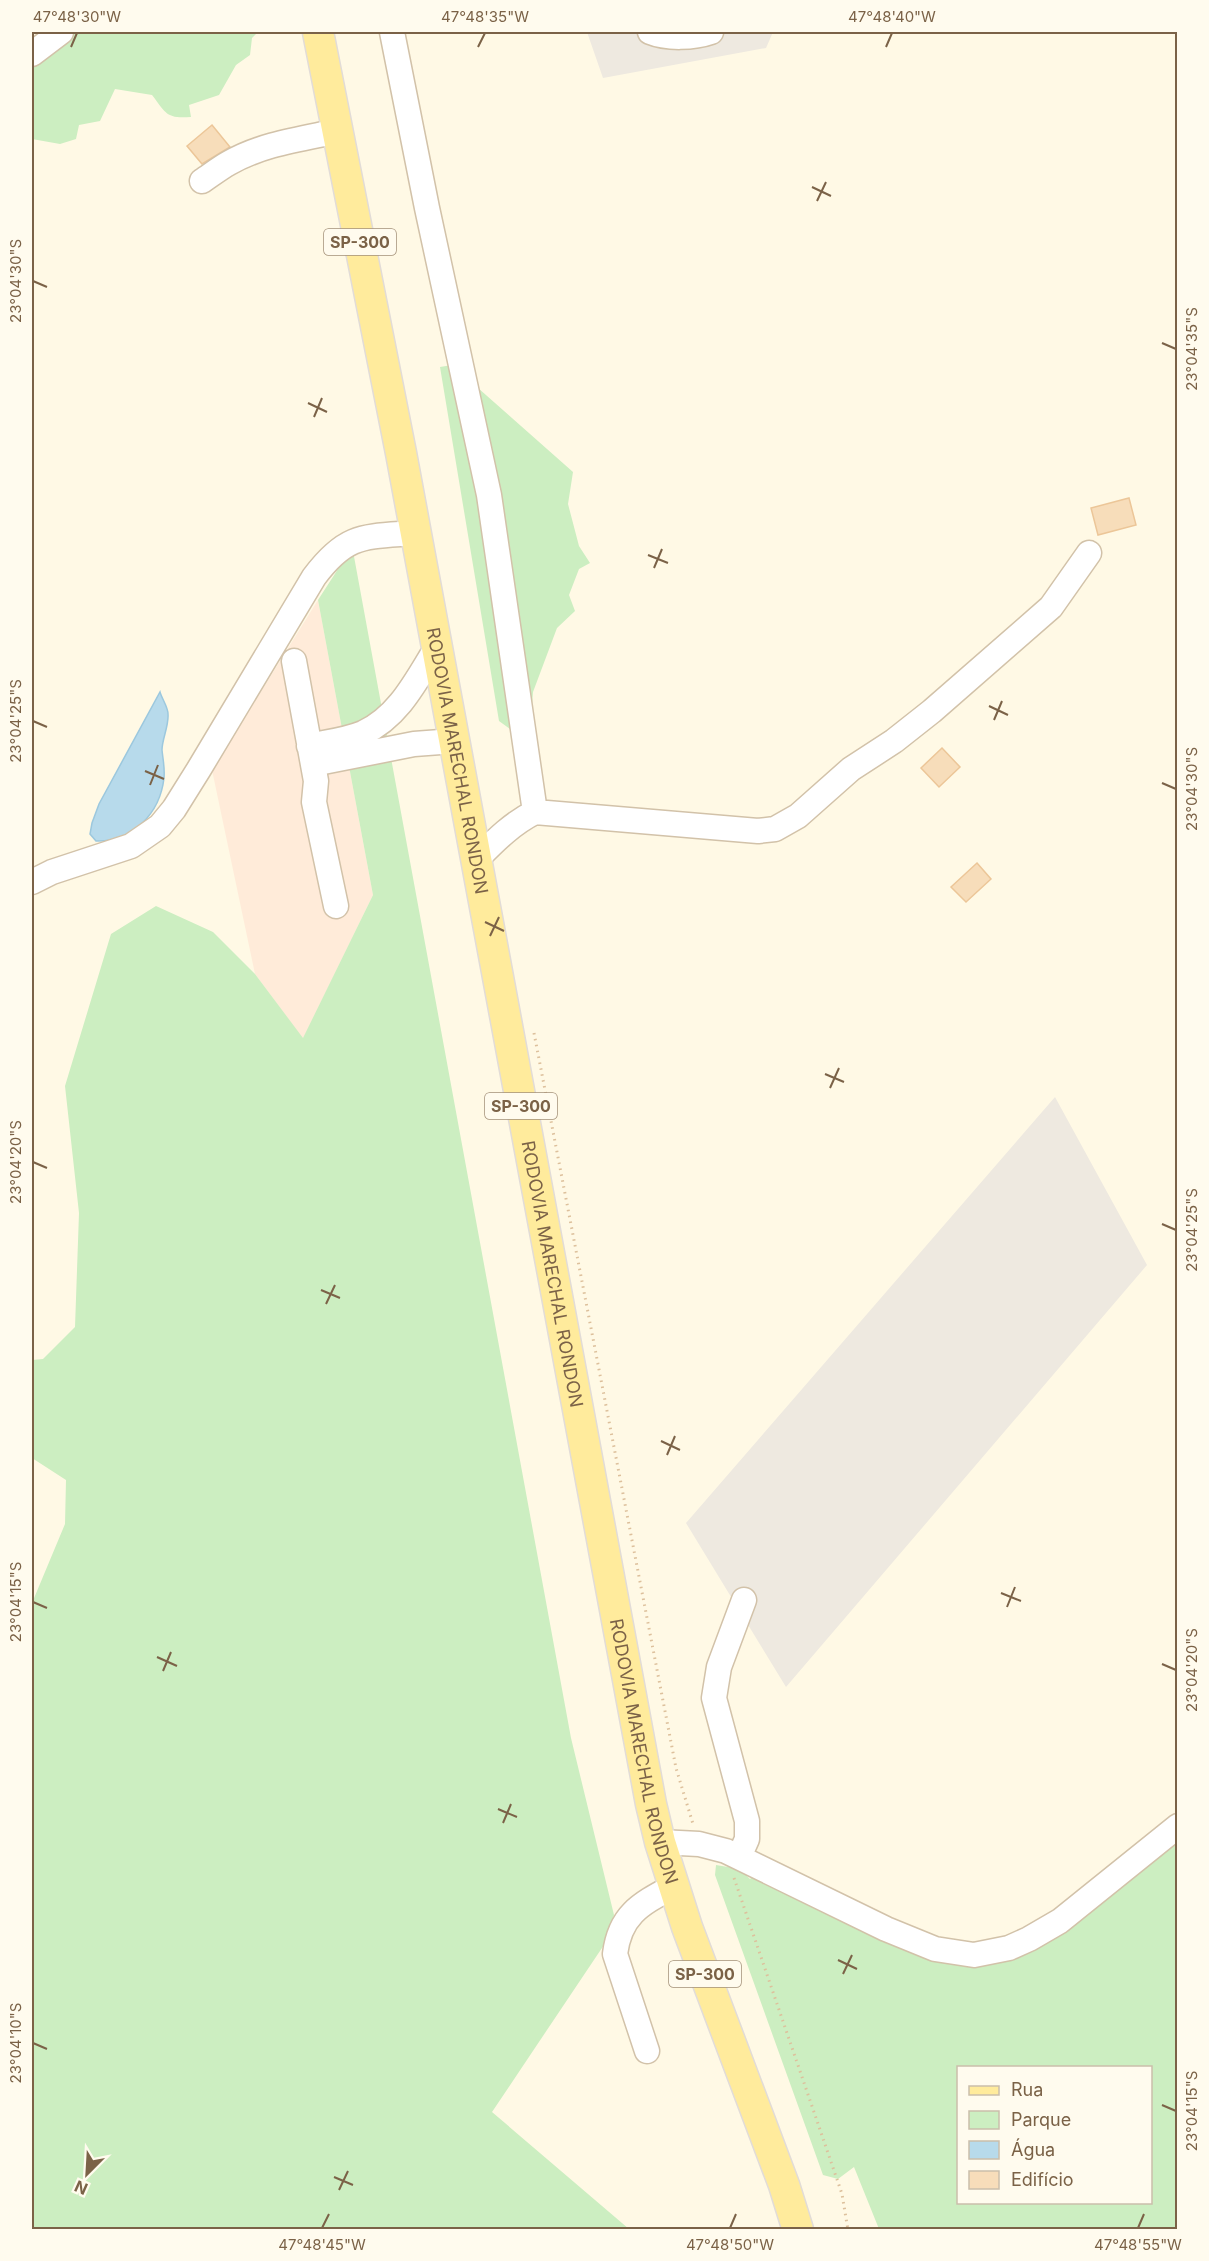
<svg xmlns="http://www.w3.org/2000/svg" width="1209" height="2261" font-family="Inter,sans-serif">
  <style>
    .commercial { fill: #ffebd9 }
    .industrial { fill: #eee9e0 }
    .green { fill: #cceec1; fill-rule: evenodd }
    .water { fill: #b7daeb; stroke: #9cc8de; stroke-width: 1.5 }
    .building { fill: #f7ddba; stroke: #ecc698; stroke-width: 1.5 }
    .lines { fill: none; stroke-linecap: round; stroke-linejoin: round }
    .minor-casing { stroke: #d2c2a9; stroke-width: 27 }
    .major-casing { stroke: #e2dcd7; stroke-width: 33 }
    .path { stroke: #ddc09c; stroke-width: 3; stroke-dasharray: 1.5 4.5; stroke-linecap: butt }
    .minor { stroke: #fff; stroke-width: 24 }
    .major { stroke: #ffeb9c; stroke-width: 30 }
    .ticks { fill: none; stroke: #7b6247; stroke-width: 2 }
    .labels { text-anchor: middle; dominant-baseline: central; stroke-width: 4.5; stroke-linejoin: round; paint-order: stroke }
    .shield { fill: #fffbee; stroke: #a39079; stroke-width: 1.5 }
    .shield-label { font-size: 16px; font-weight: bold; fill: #7b6247 }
    .street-label { font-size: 18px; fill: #7b6247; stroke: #fffbee }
    .neatline { fill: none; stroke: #7b6247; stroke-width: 2 }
    .ticks-label { font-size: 15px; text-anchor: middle; fill: #7b6247 }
  </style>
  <rect width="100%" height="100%" fill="#fff9e5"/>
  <path class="commercial" d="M318 600 373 895 303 1039 255 974 212 770Z"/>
  <path class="industrial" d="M587 32H773L766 48 603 78Z
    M1055 1097 1147 1265 786 1687 686 1523Z"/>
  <path class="green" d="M70 32H258L252 38 250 55 236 65 219 95 189 105 191 117C166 119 166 113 152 95L115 89 100 121 79 125 76 139 60 144 32 139V60Z
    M452 365 573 472 568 504 579 546 590 563 579 569 569 595 575 611 557 628 533 692 531 717 514 732 499 721 440 367Z
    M353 551 571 1738 614 1915 608 1939 492 2112 629 2229H32V1603L65 1524 66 1480 32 1458V1360L43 1359 75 1327 79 1213 65 1086 111 934 156 906 213 932 255 974 303 1038 373 895 318 600 349 552Z
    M1177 1840V2229H879L854 2167 838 2179 823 2175 715 1875 716 1865 740 1869 750 1879 752 1877 970 1966 990 1964 1011 1958ZM958 2068H1150V2202H958Z"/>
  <path class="water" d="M160 692C162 699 168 707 168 714 169 726 162 739 162 750 163 760 165 768 164 778 160 813 133 842 96 841L90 834 92 823 99 804Z"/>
  <path class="building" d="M212 125 230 147 202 164 187 146Z
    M1129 498 1136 525 1098 535 1091 508Z
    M942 748 960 767 939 787 921 768Z
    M977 863 991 879 966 902 951 887Z"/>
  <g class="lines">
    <g class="minor-casing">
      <path id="minor" d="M392 32 427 208 489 495 535 812C511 824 494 842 476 860
        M650 32C667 39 694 38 711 32
        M32 54 61 32
        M202 181C211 175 220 168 229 163 262 144 301 139 338 131
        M294 661 316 781 314 802 336 906
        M309 746C327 742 346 740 363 733 399 717 417 679 437 647
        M313 764 414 744 454 741
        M535 812 758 831 775 829 798 816 851 769 894 741 932 711 1051 607 1089 553
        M32 882 52 872 131 846 160 826 174 809 199 769 314 577C347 533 364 537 416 533
        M660 1842 699 1844 726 1851 886 1929 935 1949 974 1955 1009 1948 1029 1939 1060 1921 1178 1826
        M739 1857 747 1839V1821L714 1698 719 1667 744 1600
        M647 2051 615 1954C620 1914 641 1904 674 1886"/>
    </g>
    <g class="major-casing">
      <g id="major">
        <path id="s1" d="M318 32 401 453 651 1804 660 1842 687 1927 784 2185 798 2230"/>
      </g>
    </g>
    <path class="path" d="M534 1033 676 1768 693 1824
      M734 1878 842 2194 848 2230"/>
    <use href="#minor" class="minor"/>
    <use href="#major" class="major"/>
  </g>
  <path class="ticks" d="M71 47 77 33M478 47 485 33M886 47 892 33M812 187 831 196M817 201 826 182M33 281 47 287M1162 343 1176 349M308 403 327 412M314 417 322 398M648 555 668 563M654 568 662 549M989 706 1008 715M994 720 1002 701M33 721 47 727M145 771 164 779M1162 783 1176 789M150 785 158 765M485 922 504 931M490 936 499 917M825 1074 844 1082M830 1088 839 1068M33 1162 47 1168M1162 1224 1176 1230M321 1290 340 1298M326 1304 335 1285M661 1441 680 1450M667 1455 675 1436M1001 1593 1021 1601M33 1602 47 1608M1007 1607 1015 1587M157 1657 177 1666M1162 1664 1176 1670M163 1671 171 1652M498 1809 517 1817M503 1823 511 1804M838 1960 857 1969M843 1974 852 1955M33 2043 47 2049M1162 2105 1176 2111M334 2177 353 2185M339 2190 348 2171M322 2228 329 2214M730 2228 736 2214M1138 2228 1144 2214"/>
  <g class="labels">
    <g class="shield">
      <rect x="324" y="229" width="72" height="26" rx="4.5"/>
      <rect x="485" y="1093" width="72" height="26" rx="4.5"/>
      <rect x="669" y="1961" width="72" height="26" rx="4.5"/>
    </g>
    <g class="shield-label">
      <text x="360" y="242">SP-300</text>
      <text x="521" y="1106">SP-300</text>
      <text x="705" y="1974">SP-300</text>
    </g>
    <g class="street-label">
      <text stroke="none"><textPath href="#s1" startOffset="742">RODOVIA MARECHAL RONDON</textPath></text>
      <text stroke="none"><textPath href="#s1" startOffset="1264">RODOVIA MARECHAL RONDON</textPath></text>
      <text stroke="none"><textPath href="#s1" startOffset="1750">RODOVIA MARECHAL RONDON</textPath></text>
    </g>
  </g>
  <rect width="1209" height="2261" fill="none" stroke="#fffbee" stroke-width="66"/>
  <rect x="957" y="2066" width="195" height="138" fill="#fffbee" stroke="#cabeab" stroke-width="1.5"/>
  <rect x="969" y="2086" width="30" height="9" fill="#ffeb9c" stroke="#cabeab" stroke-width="1.5"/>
  <text x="1011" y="2096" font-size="18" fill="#7b6247">Rua</text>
  <rect x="969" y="2111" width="30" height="18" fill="#cceec1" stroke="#cabeab" stroke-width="1.5"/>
  <text x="1011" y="2126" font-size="18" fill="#7b6247">Parque</text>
  <rect x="969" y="2141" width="30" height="18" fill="#b7daeb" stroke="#cabeab" stroke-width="1.5"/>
  <text x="1011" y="2156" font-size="18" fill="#7b6247">Água</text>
  <rect x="969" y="2171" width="30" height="18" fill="#f7ddba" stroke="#cabeab" stroke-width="1.5"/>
  <text x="1011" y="2186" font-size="18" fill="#7b6247">Edifício</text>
  <g transform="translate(87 2174) rotate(204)" stroke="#fffbee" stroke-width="4.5" paint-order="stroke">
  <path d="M0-4.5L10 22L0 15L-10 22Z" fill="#7b6247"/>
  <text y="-9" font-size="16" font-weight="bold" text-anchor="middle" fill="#7b6247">N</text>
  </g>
  <rect x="33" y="33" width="1143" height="2195" class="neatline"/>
  <g class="ticks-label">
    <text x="77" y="22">47°48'30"W</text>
    <text x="485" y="22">47°48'35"W</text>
    <text x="892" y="22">47°48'40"W</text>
    <text transform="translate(16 281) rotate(-90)" y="5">23°04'30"S</text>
    <text transform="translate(1192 349) rotate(-90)" y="5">23°04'35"S</text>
    <text transform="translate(16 721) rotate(-90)" y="5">23°04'25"S</text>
    <text transform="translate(1192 789) rotate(-90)" y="5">23°04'30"S</text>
    <text transform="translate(16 1162) rotate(-90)" y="5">23°04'20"S</text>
    <text transform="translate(1192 1230) rotate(-90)" y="5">23°04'25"S</text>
    <text transform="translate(16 1602) rotate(-90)" y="5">23°04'15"S</text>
    <text transform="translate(1192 1670) rotate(-90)" y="5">23°04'20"S</text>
    <text transform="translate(16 2043) rotate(-90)" y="5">23°04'10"S</text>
    <text transform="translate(1192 2111) rotate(-90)" y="5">23°04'15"S</text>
    <text x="322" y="2250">47°48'45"W</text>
    <text x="730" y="2250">47°48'50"W</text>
    <text x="1138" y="2250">47°48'55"W</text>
  </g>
</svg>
